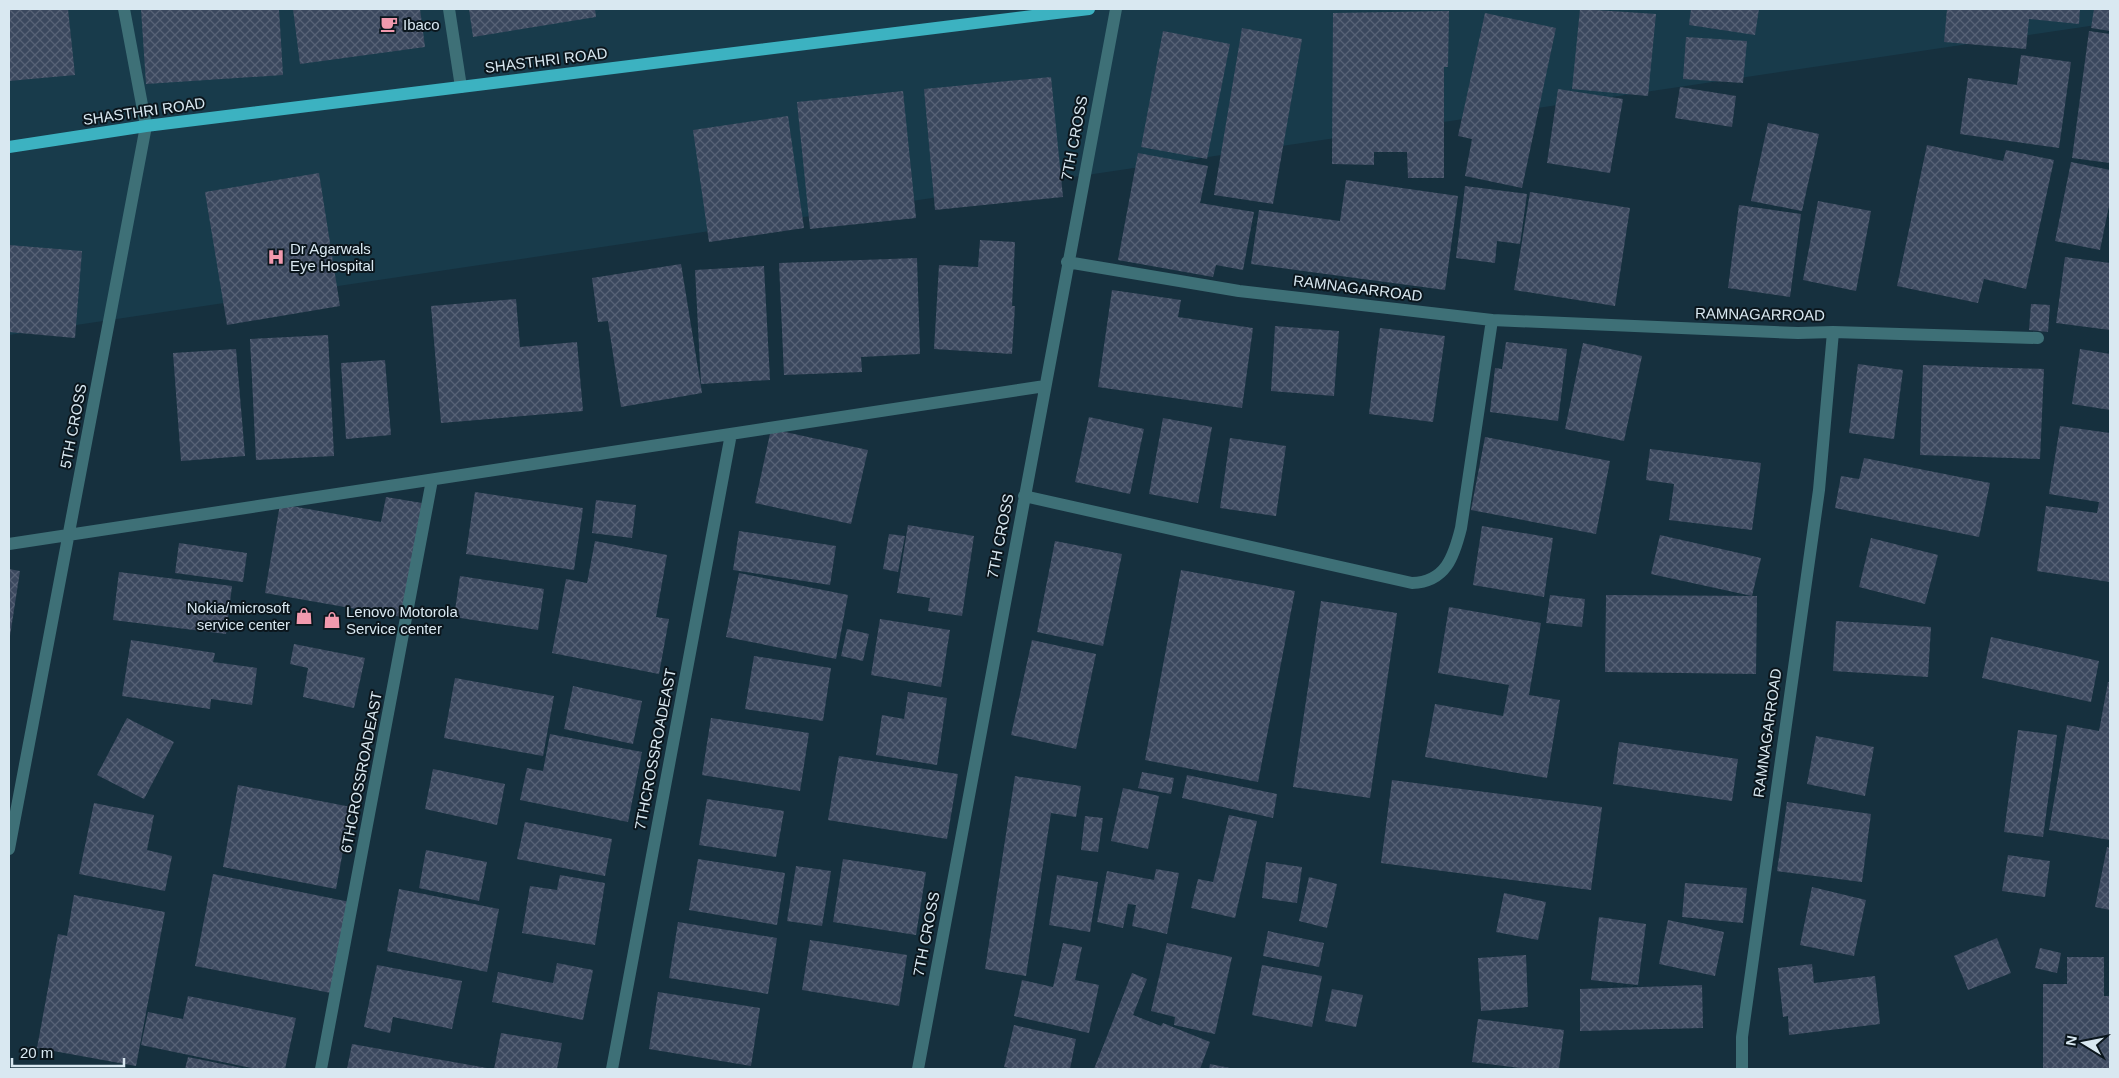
<svg xmlns="http://www.w3.org/2000/svg" width="2119" height="1078" font-family="Helvetica,sans-serif">
  <style>
    .built { fill: #183b4b }
    .building { fill: url(#building-cross-hatch) }
    .lines { fill: none; stroke-linecap: round; stroke-linejoin: round }
    .street { stroke: #3e7077; stroke-width: 12 }
    .primary { stroke: #3cb2c1; stroke-width: 12 }
    .labels { text-anchor: middle; dominant-baseline: central; stroke-width: 4; stroke-linejoin: round; paint-order: stroke }
    .poi-label { font-size: 15px; fill: #d9e8f1; stroke: #0b161d; text-anchor: start }
    .street-label { font-size: 15px; fill: #d9e8f1; stroke: #0b161d }
  </style>
  <defs>
    <pattern id="building-cross-hatch" width="8" height="8" patternUnits="userSpaceOnUse" patternTransform="scale(1.25)"><rect width="8" height="8" fill="#3b485e"/><path d="M0 0l8 8M0 8l8-8" fill="none" stroke="#576276"/></pattern>
  </defs>
  <rect width="100%" height="100%" fill="#16303e"/>
  <path class="built" d="M9 9H2110V23L9 335Z"/>
  <path class="building" d="M9 9H68L75 75 9 81Z
    M141 9H279L283 75 146 84Z
    M293 9H420L425 47 300 64Z
    M469 9H595L596 17 473 37Z
    M1580 9 1656 14 1648 96 1572 89Z
    M1691 9H1759L1755 35 1689 25Z
    M1947 9H2080L2079 24 2029 19 2026 49 1944 42Z
    M2094 9H2110V31L2091 28Z
    M1449 11 1448 67H1444V178H1408L1407 152H1374V165L1332 164 1333 13Z
    M1485 13 1556 28 1522 188 1465 176 1472 139 1458 136Z
    M1242 28 1302 39 1273 204 1214 195Z
    M1163 31 1230 44 1207 159 1141 147Z
    M2089 31 2110 34V163L2072 158Z
    M1686 37 1747 41 1743 83 1683 79Z
    M2021 55 2071 62 2059 148 1960 134 1968 78 2017 85Z
    M1051 77 1063 197 935 210 924 89Z
    M1680 87 1736 96 1732 127 1675 118Z
    M1558 89 1623 99 1610 173 1547 163Z
    M903 91 916 218 810 229 797 102Z
    M788 116 804 228 709 242 693 130Z
    M1768 123 1819 134 1802 211 1751 201Z
    M1927 145 2003 161 2006 150 2054 160 2026 289 1984 279 1978 303 1897 286Z
    M1138 153 1208 166 1200 203 1254 212 1243 270 1216 265 1213 277 1118 260Z
    M2071 162 2110 170V201L2100 250 2055 241Z
    M319 173 340 306 227 325 205 192Z
    M1346 180 1458 196 1445 290 1251 264 1259 210 1340 221Z
    M1465 186 1527 194 1520 244 1497 241 1495 263 1456 258Z
    M1530 192 1630 208 1615 306 1514 290Z
    M1818 201 1871 211 1856 291 1803 280Z
    M1739 205 1801 214 1790 297 1728 288Z
    M980 240 1015 242 1012 306H1015L1012 354 934 349 939 265 978 267Z
    M9 245 82 251 75 338 9 332Z
    M2065 257 2110 263V330L2056 323Z
    M917 258 920 354 861 357 862 372 784 375 779 263Z
    M681 264 702 393 621 407 608 321 598 322 592 278Z
    M764 266 770 380 701 384 695 270Z
    M1112 290 1181 300 1178 317 1253 328 1242 408 1098 387Z
    M516 299 520 347 577 342 583 411 441 423 431 306Z
    M2031 304 2050 305 2048 332 2029 330Z
    M1275 326 1339 331 1334 396 1271 391Z
    M1380 328 1445 336 1433 422 1369 414Z
    M328 335 334 456 256 460 250 339Z
    M1506 342 1567 349 1558 421 1490 412 1495 368 1502 369Z
    M1583 343 1642 356 1624 441 1565 429Z
    M236 349 245 456 181 461 173 353Z
    M2080 349 2110 354V410L2072 404Z
    M385 360 391 435 346 439 341 363Z
    M1858 364 1903 370 1894 439 1849 433Z
    M1923 365 2044 369 2040 459 1920 455Z
    M1089 417 1144 429 1130 494 1075 482Z
    M1163 418 1212 427 1198 503 1149 494Z
    M2060 426 2110 433V582L2037 571 2046 506 2097 513 2099 502 2049 494Z
    M771 429 868 450 851 524 755 503Z
    M1485 437 1610 461 1596 534 1471 510Z
    M1230 438 1286 446 1276 516 1220 508Z
    M1650 449 1761 463 1752 530 1669 520 1674 484 1646 480Z
    M1864 458 1990 483 1979 537 1835 508 1841 476 1859 479Z
    M475 492 583 508 574 570 466 554Z
    M386 497 422 503 402 617 265 593 280 504 381 522Z
    M596 500 636 505 632 538 592 533Z
    M908 525 974 536 962 616 928 611 930 598 897 593Z
    M1482 526 1553 538 1544 597 1473 585Z
    M739 531 836 546 830 585 733 570Z
    M889 534 905 536 898 572 883 569Z
    M1660 535 1761 558 1752 596 1651 574Z
    M1871 538 1938 555 1925 604 1859 587Z
    M595 541 667 555 656 617 669 619 659 674 552 653 566 579 587 583Z
    M1055 541 1122 554 1103 646 1037 632Z
    M179 543 247 553 243 582 175 573Z
    M9 569 20 571 10 636H9Z
    M1181 570 1295 591 1258 782 1145 760Z
    M119 572 232 586 226 634 113 620Z
    M739 573 848 595 836 659 726 637Z
    M460 576 544 589 538 630 454 617Z
    M1550 595 1585 599 1582 627 1546 623Z
    M1606 595 1757 596 1756 674 1605 672Z
    M1321 601 1397 613 1370 798 1293 787Z
    M1449 607 1541 623 1529 695 1560 700 1547 778 1425 757 1435 704 1503 716 1509 685 1438 673Z
    M880 619 950 630 941 687 871 675Z
    M1836 621 1931 627 1928 677 1833 671Z
    M847 629 869 634 863 661 841 656Z
    M1991 637 2099 661 2091 702 1982 678Z
    M131 640 215 653 213 662 257 668 252 705 211 699 210 709 122 696Z
    M1032 640 1096 654 1076 749 1011 735Z
    M294 644 365 658 354 708 303 697 308 668 290 664Z
    M754 656 831 668 823 721 745 709Z
    M455 678 554 696 543 756 444 738Z
    M2108 682H2110V840L2049 830 2067 725 2099 731Z
    M573 686 642 701 633 744 564 729Z
    M908 692 947 698 937 765 876 755 882 715 904 719Z
    M127 718 174 742 144 799 97 775Z
    M711 718 809 733 800 791 702 775Z
    M2018 730 2057 735 2043 837 2004 832Z
    M550 734 642 752 628 822 520 800 527 768 543 771Z
    M1816 736 1874 747 1865 796 1807 784Z
    M1619 742 1738 759 1732 801 1613 784Z
    M839 756 958 774 947 839 828 820Z
    M433 769 505 784 497 825 425 809Z
    M1142 772 1174 778 1171 794 1138 788Z
    M1187 775 1277 794 1273 818 1182 798Z
    M1015 776 1081 786 1076 817 1051 813 1026 976 985 969Z
    M1392 780 1602 807 1591 890 1381 863Z
    M238 785 351 807 336 889 223 867Z
    M1123 788 1159 796 1148 849 1111 841Z
    M707 799 784 811 776 857 699 845Z
    M1787 802 1871 814 1862 882 1777 871Z
    M94 803 154 815 147 850 172 856 165 891 79 874Z
    M1229 815 1257 821 1235 918 1191 908 1198 879 1213 882Z
    M1085 816 1103 818 1098 852 1081 850Z
    M525 822 612 839 605 876 517 859Z
    M2107 847 2110 848V910L2095 907Z
    M426 850 487 862 479 901 419 888Z
    M2008 855 2050 861 2045 897 2002 891Z
    M698 859 785 873 777 925 689 910Z
    M843 859 926 872 916 935 833 922Z
    M1266 862 1302 867 1297 903 1262 898Z
    M796 866 831 871 822 926 787 921Z
    M1156 869 1179 873 1167 934 1132 926 1136 905 1128 904 1123 928 1097 922 1107 871 1154 880Z
    M213 874 350 902 331 993 195 966Z
    M560 875 605 883 595 945 522 933 530 886 557 890Z
    M1057 875 1098 882 1090 932 1049 925Z
    M1309 877 1337 884 1327 928 1299 921Z
    M1685 883 1747 888 1743 923 1682 917Z
    M1812 887 1866 900 1854 956 1800 945Z
    M399 889 499 909 487 972 387 951Z
    M1504 893 1546 902 1538 940 1496 932Z
    M74 895 165 912 136 1066 37 1048 58 934 67 936Z
    M1599 917 1646 924 1638 985 1591 980Z
    M1668 920 1724 932 1715 976 1659 964Z
    M678 922 777 938 768 994 669 978Z
    M1268 931 1324 943 1319 967 1263 956Z
    M1997 938 2011 973 1968 990 1954 956Z
    M810 940 907 955 899 1006 802 990Z
    M1063 943 1082 947 1075 980 1099 985 1089 1033 1014 1016 1022 980 1053 987Z
    M1167 943 1232 957 1215 1034 1174 1025 1175 1017 1151 1011Z
    M2040 948 2061 953 2057 973 2035 968Z
    M1526 955 1528 1007 1481 1011 1478 958Z
    M2067 957H2104V996H2110V1069H2043V984H2067Z
    M557 963 593 970 583 1020 492 1002 498 972 553 983Z
    M1812 964 1814 983 1875 976 1880 1024 1789 1035 1788 1016 1783 1017 1778 968Z
    M377 965 462 981 452 1029 393 1017 390 1033 364 1027Z
    M1262 965 1322 976 1312 1027 1252 1015Z
    M1132 973 1147 979 1133 1015 1161 1026 1163 1023 1210 1042 1200 1069H1094Z
    M1702 985 1703 1028 1580 1031V989Z
    M1332 989 1363 995 1356 1027 1325 1021Z
    M658 992 760 1008 751 1066 649 1049Z
    M188 996 296 1018 285 1069H256L141 1045 148 1012 183 1019Z
    M1478 1019 1564 1030 1559 1069H1528L1472 1062Z
    M1014 1025 1076 1039 1070 1069H1014L1004 1067Z
    M501 1033 562 1043 557 1069H494Z
    M352 1044 487 1068V1069H347Z
    M188 1057 242 1068 241 1069H185Z
    M1210 1064 1230 1068V1069H1209Z"/>
  <g class="lines">
    <path class="street" d="M449 9 461 87
      M1067 262 1239 291 1492 320 1798 333 1833 332 1819 490 1742 1037V1069
      M1833 332 2038 338
      M1024 496 1412 583C1446 582 1454 556 1461 528L1492 320
      M9 544 1045 386
      M9 849 146 126 124 9
      M321 1069 432 480
      M612 1069 731 434
      M918 1069 1116 9"/>
    <path class="primary" d="M9 147 146 126 1089 9"/>
  </g>
  <defs>
    <g id="cafe-bare" transform="scale(1.35)"><path d="M-5.5-4.5H6V0H3Q3 3.5 0 3.5H-2.5Q-5.5 3.5-5.5 0ZM3-3.2v2h1.7v-2ZM-6 4.5H4V6H-6Z" fill="#f29aae" stroke="#0b161d" stroke-width="2.5" paint-order="stroke"/></g>
    <g id="hospital-bare" transform="scale(1.35)"><path d="M-5-5h3v3.5h4V-5h3V5h-3V1.5h-4V5h-3Z" fill="#f29aae" stroke="#0b161d" stroke-width="2.5" paint-order="stroke"/></g>
    <g id="shop-bare" transform="scale(1.35)"><path d="M-5-2.5h2.3a2.7 3.5 0 0 1 5.4 0H5L5.5 6h-11ZM-1.5-2.5h3a1.5 2.3 0 0 0-3 0Z" fill="#f29aae" stroke="#0b161d" stroke-width="2.5" paint-order="stroke"/></g>
  </defs>
  <g fill-rule="evenodd">
    <use href="#cafe-bare" x="389" y="24"/>
    <use href="#hospital-bare" x="276" y="257"/>
    <use href="#shop-bare" x="304" y="616"/>
    <use href="#shop-bare" x="332" y="620"/>
  </g>
  <g class="labels">
    <g class="poi-label">
      <text x="403" y="24">Ibaco</text>
      <text x="290" y="248">Dr Agarwals<tspan x="290" dy="17">Eye Hospital</tspan></text>
      <text x="290" y="607" text-anchor="end">Nokia/microsoft<tspan x="290" dy="17">service center</tspan></text>
      <text x="346" y="611">Lenovo Motorola<tspan x="346" dy="17">Service center</tspan></text>
    </g>
    <g class="street-label">
      <text transform="translate(546 60) rotate(-7)">SHASTHRI ROAD</text>
      <text transform="translate(144 111) rotate(-8)">SHASTHRI ROAD</text>
      <text transform="translate(1074 138) rotate(-79)">7TH CROSS</text>
      <text transform="translate(1358 288) rotate(7)">RAMNAGARROAD</text>
      <text transform="translate(1760 314) rotate(1)">RAMNAGARROAD</text>
      <text transform="translate(73 426) rotate(-79)">5TH CROSS</text>
      <text transform="translate(1000 536) rotate(-79)">7TH CROSS</text>
      <text transform="translate(1767 733) rotate(-82)">RAMNAGARROAD</text>
      <text transform="translate(655 749) rotate(-79)">7THCROSSROADEAST</text>
      <text transform="translate(361 772) rotate(-79)">6THCROSSROADEAST</text>
      <text transform="translate(926 934) rotate(-79)">7TH CROSS</text>
    </g>
  </g>
  <rect width="2119" height="1078" fill="none" stroke="#d9e8f1" stroke-width="20"/>
  <g transform="translate(2084 1043) rotate(280)" stroke="#0b161d" stroke-width="4" paint-order="stroke">
  <path d="M0-4L9 19L0 12L-9 19Z" fill="#d9e8f1"/>
  <text y="-8" font-size="14" font-weight="bold" text-anchor="middle" fill="#d9e8f1">N</text>
  </g>
  <path d="M12 1058v8h112v-8" fill="none" stroke="#d9e8f1" stroke-width="2.5"/>
  <text x="20" y="1058" font-size="15" fill="#d9e8f1" stroke="#0b161d" stroke-width="4" paint-order="stroke">20 m</text>
</svg>
